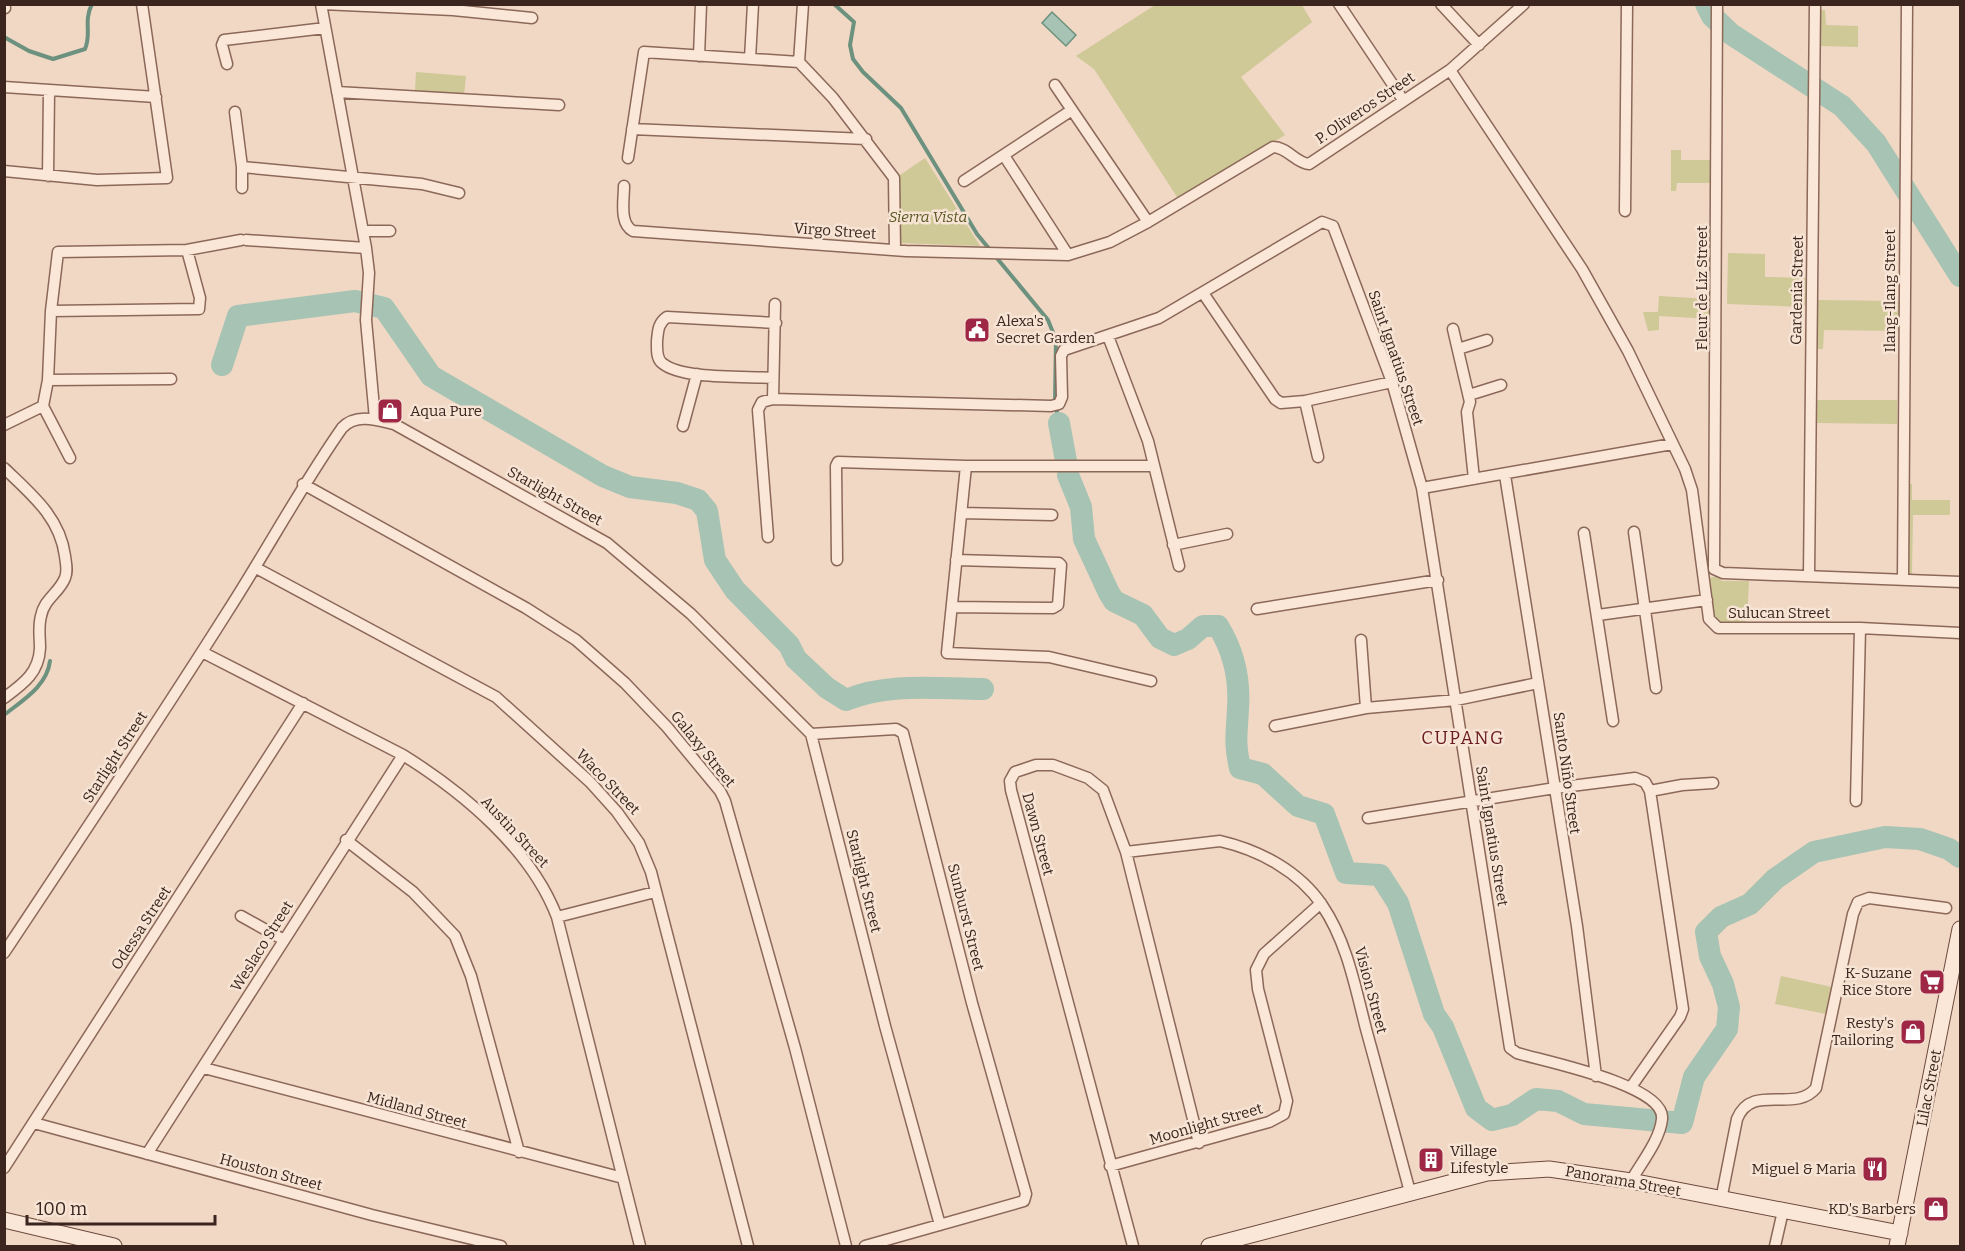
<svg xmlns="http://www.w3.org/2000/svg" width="1965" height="1251" font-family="Bitter,serif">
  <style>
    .green { fill: #cfc897 }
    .water { fill: #a6c3b3; stroke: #6c927f; stroke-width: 1.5 }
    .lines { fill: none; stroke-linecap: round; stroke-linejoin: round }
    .stream { stroke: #6c927f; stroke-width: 4 }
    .river { stroke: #a6c3b3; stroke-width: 22 }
    .street-casing { stroke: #8c6859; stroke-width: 13 }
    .secondary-casing { stroke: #6d493d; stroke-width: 17 }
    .street { stroke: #fae7d8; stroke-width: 10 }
    .secondary { stroke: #fae7d8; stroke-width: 15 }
    .labels { text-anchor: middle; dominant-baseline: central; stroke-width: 5; stroke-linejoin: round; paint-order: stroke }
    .street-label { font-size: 15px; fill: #3b251e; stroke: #f7e4d4 }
    .park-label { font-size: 15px; font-style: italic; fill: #585824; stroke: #f7e4d4 }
    .poi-label { font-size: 15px; fill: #3b251e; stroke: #f7e4d4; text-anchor: end }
    .quarter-label { font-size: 18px; letter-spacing: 1.5px; fill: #6a1b1e; stroke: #f7e4d4 }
  </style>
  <rect width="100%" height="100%" fill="#f0d8c4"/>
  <path class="green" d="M1155 5H1302L1312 22 1241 77 1285 135 1179 200 1094 69 1076 56Z
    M1821 10H1825L1826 25 1858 26V47L1821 46Z
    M416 72 466 76 464 95 415 91Z
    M1671 150H1681V160H1710L1711 183H1677L1676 191H1671Z
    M925 158 980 246 900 243V175Z
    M1728 253 1765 254V277L1806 278 1805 307 1727 304Z
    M1659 296 1710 299 1711 319 1659 316V330L1648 331 1643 312H1658Z
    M1818 300 1899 301V331L1824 330 1823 349H1817Z
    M1816 400H1897V424L1816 423Z
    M1908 484H1912V500H1950V515H1913L1912 575 1907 571Z
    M1717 576 1722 581H1749L1747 622 1721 623 1715 620 1709 578Z
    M1781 976 1832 987 1826 1014 1775 1004Z"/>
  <path class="water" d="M1052 12 1076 35 1066 46 1042 23Z"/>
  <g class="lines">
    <path class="stream" d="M834 4 854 22 850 45 853 59 863 72 901 108 977 234 1048 320 1056 340 1055 401 1059 423
      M4 37 29 51 53 59 85 49C92 33 83 22 92 4
      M4 715C23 700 47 686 50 661"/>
    <path class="river" d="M1706 4 1712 16 1731 34 1842 106 1876 143 1960 276
      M222 365 238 316 355 301 384 308 431 376 603 476 630 487 677 493 698 500 707 511 715 560 735 590 789 645 796 659 827 688 846 700C888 682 938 689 983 689
      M1059 423 1066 461
      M1068 475 1081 507 1084 539 1109 593 1114 601 1143 615 1160 638 1174 645 1188 639 1203 626H1218C1233 650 1240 679 1238 708 1237 733 1234 742 1240 768L1263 774 1298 806 1324 814 1346 873 1380 875 1398 903 1434 1014 1443 1027 1476 1108 1492 1120 1512 1115 1536 1099 1558 1101 1584 1114 1682 1123 1694 1077 1727 1029 1729 1007 1723 984 1710 956 1706 932 1721 917 1750 904 1775 879 1814 852 1885 837 1920 839 1949 849 1960 857"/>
    <g class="street-casing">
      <path id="street" d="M321 4 366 248 369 273 366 320 375 419
        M322 4 453 10 532 18
        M803 4 799 62 833 98 894 178 895 250
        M1339 4 1403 100
        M1441 4 1479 45
        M1717 4 1714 569 1723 573 1960 582
        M4 5 5 8
        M699 56 701 4
        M750 59 753 4
        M227 64 222 45 224 40 325 28
        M1450 70 1582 269 1628 351 1685 469 1692 490 1709 619 1718 628H1860L1960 633
        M1055 85 1148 222
        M4 87 156 97
        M337 92 559 105
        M235 112 242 167
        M632 129 866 139
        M1005 157 1068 255
        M628 158 644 52 799 62
        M4 171 97 180 167 178 142 4
        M48 176 49 91
        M964 181 1072 110
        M624 186C624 200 619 224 633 231L906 251 1068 255 1110 242 1148 222 1273 147C1287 147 1296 163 1309 164L1450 70 1524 4
        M242 188V167L422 184 459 193
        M1625 211 1627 4
        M363 231H390
        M246 240 366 248
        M1203 293 1275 399 1281 403 1305 401 1392 382
        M51 311 199 309 200 298 187 250
        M1453 329 1470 402 1467 412 1474 479
        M1108 336 1148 441 1179 566
        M1458 349 1487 340
        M773 378C746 376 682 380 662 363 656 358 657 349 657 341 658 331 658 323 667 317L776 323
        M48 380 171 379
        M1469 395 1501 385
        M773 399 775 304
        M1305 401 1318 457
        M4 425 43 406
        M683 426 697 374
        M70 458 43 406 48 380 51 311 58 252 187 250 241 240
        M966 466 947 653 1049 657 1151 681
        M4 468C31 494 60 517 65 556 66 564 68 571 65 578 59 593 44 599 41 616 38 627 40 637 40 648 39 673 23 684 4 698
        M1505 475 1577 926 1596 1076
        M303 484 526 608 576 640 625 683 667 727 720 791 725 801 795 1048 846 1246
        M1422 488 1672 444
        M961 513 1052 515
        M1634 532 1656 688
        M1584 533 1613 721
        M768 537 758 410 762 402 773 399 1051 406 1059 404 1062 397 1061 356 1064 350 1159 318 1322 222 1333 226 1392 382 1422 488 1510 1048 1517 1053C1543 1061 1666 1085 1662 1119 1660 1140 1641 1163 1631 1181
        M1173 545 1227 534
        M837 560 836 466 838 462 966 466H1154
        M256 568 496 697 590 782 617 812 639 843 651 872 748 1246
        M1809 576 1815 4
        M1903 578 1907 4
        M952 607 1053 608 1058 605 1061 565 1059 563 956 560
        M1257 609 1438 580
        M1598 615 1707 600
        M1361 640 1366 708
        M202 652 403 755C464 793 531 849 557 917L640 1246
        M1275 726 1366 708 1456 700 1538 683
        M811 734 896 729 903 733 972 1003 1026 1194 1024 1201 865 1246
        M1650 791 1682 785 1713 783
        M1856 801 1860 628
        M1368 818 1555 788 1635 778 1645 782 1650 791 1683 1009 1680 1017 1631 1087
        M346 840 413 892 455 936 471 976 519 1152
        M1126 852 1220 841C1259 850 1299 871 1322 905 1347 942 1355 986 1366 1029 1381 1083 1395 1137 1410 1192
        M241 916 284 940
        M557 917 655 892
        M4 953C79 840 154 728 226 614 266 552 300 488 342 428 356 413 377 420 394 424L607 543 691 614 811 734 885 1026 940 1225
        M204 1068 623 1178
        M34 1123 372 1215 501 1246
        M147 1154 403 755
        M1110 1166 1269 1122 1284 1114 1287 1101 1258 989 1256 970 1264 954 1321 903
        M4 1168 303 703
        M1721 1200 1737 1119C1752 1082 1795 1114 1816 1088L1853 914 1858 902 1869 898 1946 908
        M1133 1246 1011 790 1010 781 1015 772 1036 765H1053L1088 778 1103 790 1126 852 1199 1143
        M1775 1246 1783 1211"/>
    </g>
    <g class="secondary-casing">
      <path id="secondary" d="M4 1220 114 1246
        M1209 1246 1487 1173 1549 1169 1631 1181 1900 1233
        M1897 1246 1960 929"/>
    </g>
    <use href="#street" class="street"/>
    <use href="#secondary" class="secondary"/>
  </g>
  <defs>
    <g id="civic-square" transform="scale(1.35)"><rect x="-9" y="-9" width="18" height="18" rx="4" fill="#9d2745" stroke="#f7e4d4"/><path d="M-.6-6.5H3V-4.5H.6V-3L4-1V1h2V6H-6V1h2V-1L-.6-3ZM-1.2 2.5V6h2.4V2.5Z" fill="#fff"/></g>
    <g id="shop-square" transform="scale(1.35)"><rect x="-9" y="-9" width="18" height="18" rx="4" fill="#9d2745" stroke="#f7e4d4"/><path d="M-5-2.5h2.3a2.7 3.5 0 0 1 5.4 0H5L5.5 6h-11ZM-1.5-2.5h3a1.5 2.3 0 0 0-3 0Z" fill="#fff"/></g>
    <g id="supermarket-square" transform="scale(1.35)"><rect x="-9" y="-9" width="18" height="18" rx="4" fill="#9d2745" stroke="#f7e4d4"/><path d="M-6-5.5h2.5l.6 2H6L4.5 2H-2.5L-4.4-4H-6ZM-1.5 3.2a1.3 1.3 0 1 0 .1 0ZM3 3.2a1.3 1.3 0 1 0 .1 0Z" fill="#fff"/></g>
    <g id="building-square" transform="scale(1.35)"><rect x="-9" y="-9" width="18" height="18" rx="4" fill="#9d2745" stroke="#f7e4d4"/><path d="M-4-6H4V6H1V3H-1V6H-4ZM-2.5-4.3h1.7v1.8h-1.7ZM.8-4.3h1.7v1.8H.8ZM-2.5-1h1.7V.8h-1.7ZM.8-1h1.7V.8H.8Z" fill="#fff"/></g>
    <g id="restaurant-square" transform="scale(1.35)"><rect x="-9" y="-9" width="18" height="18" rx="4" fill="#9d2745" stroke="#f7e4d4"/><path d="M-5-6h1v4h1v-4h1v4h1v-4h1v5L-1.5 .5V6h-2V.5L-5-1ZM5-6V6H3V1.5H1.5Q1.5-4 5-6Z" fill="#fff"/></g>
  </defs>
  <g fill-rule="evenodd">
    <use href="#civic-square" x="977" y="330"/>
    <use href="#shop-square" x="390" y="411"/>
    <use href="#supermarket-square" x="1932" y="982"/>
    <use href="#shop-square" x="1913" y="1032"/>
    <use href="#building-square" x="1431" y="1160"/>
    <use href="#restaurant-square" x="1875" y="1169"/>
    <use href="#shop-square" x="1936" y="1209"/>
  </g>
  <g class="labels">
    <g class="street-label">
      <text transform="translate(1365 108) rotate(-34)">P. Oliveros Street</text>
      <text transform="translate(835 231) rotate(4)">Virgo Street</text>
      <text transform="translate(1702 288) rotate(-90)">Fleur de Liz Street</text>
      <text transform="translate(1797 290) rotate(-89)">Gardenia Street</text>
      <text transform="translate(1890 291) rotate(-90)">Ilang-Ilang Street</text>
      <text transform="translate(1396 358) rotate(71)">Saint Ignatius Street</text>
      <text transform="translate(555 496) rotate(29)">Starlight Street</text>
      <text x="1779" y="613">Sulucan Street</text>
      <text transform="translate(703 749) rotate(51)">Galaxy Street</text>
      <text transform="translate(115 757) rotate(-57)">Starlight Street</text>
      <text transform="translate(1567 773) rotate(82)">Santo Niño Street</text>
      <text transform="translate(608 782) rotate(46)">Waco Street</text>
      <text transform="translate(515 832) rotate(47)">Austin Street</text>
      <text transform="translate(1038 834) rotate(75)">Dawn Street</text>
      <text transform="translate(1492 836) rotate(81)">Saint Ignatius Street</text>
      <text transform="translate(864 881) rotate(76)">Starlight Street</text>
      <text transform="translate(966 917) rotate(76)">Sunburst Street</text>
      <text transform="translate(141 928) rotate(-57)">Odessa Street</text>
      <text transform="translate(262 946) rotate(-58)">Weslaco Street</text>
      <text transform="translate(1371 990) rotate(75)">Vision Street</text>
      <text transform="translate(1929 1088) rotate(-79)">Lilac Street</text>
      <text transform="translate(417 1110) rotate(15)">Midland Street</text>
      <text transform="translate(1206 1124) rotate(-16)">Moonlight Street</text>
      <text transform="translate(271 1172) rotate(15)">Houston Street</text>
      <text transform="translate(1623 1181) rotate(10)">Panorama Street</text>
    </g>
    <g class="park-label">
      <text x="928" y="217">Sierra Vista</text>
    </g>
    <g class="poi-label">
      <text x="996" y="321" text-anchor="start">Alexa's<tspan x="996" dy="17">Secret Garden</tspan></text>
      <text x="410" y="411" text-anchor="start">Aqua Pure</text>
      <text x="1912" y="973">K-Suzane<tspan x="1912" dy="17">Rice Store</tspan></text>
      <text x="1894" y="1023">Resty's<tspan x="1894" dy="17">Tailoring</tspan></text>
      <text x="1450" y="1151" text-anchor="start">Village<tspan x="1450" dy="17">Lifestyle</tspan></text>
      <text x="1856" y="1169">Miguel &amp; Maria</text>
      <text x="1916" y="1209">KD's Barbers</text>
    </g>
    <g class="quarter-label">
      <text x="1463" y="738">CUPANG</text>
    </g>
  </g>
  <rect width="1965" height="1251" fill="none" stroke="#3b251e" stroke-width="12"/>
  <path d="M27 1215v9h188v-9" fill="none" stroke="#3b251e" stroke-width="3"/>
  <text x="36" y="1215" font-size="18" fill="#3b251e" stroke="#f7e4d4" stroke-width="4.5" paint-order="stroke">100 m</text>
</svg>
